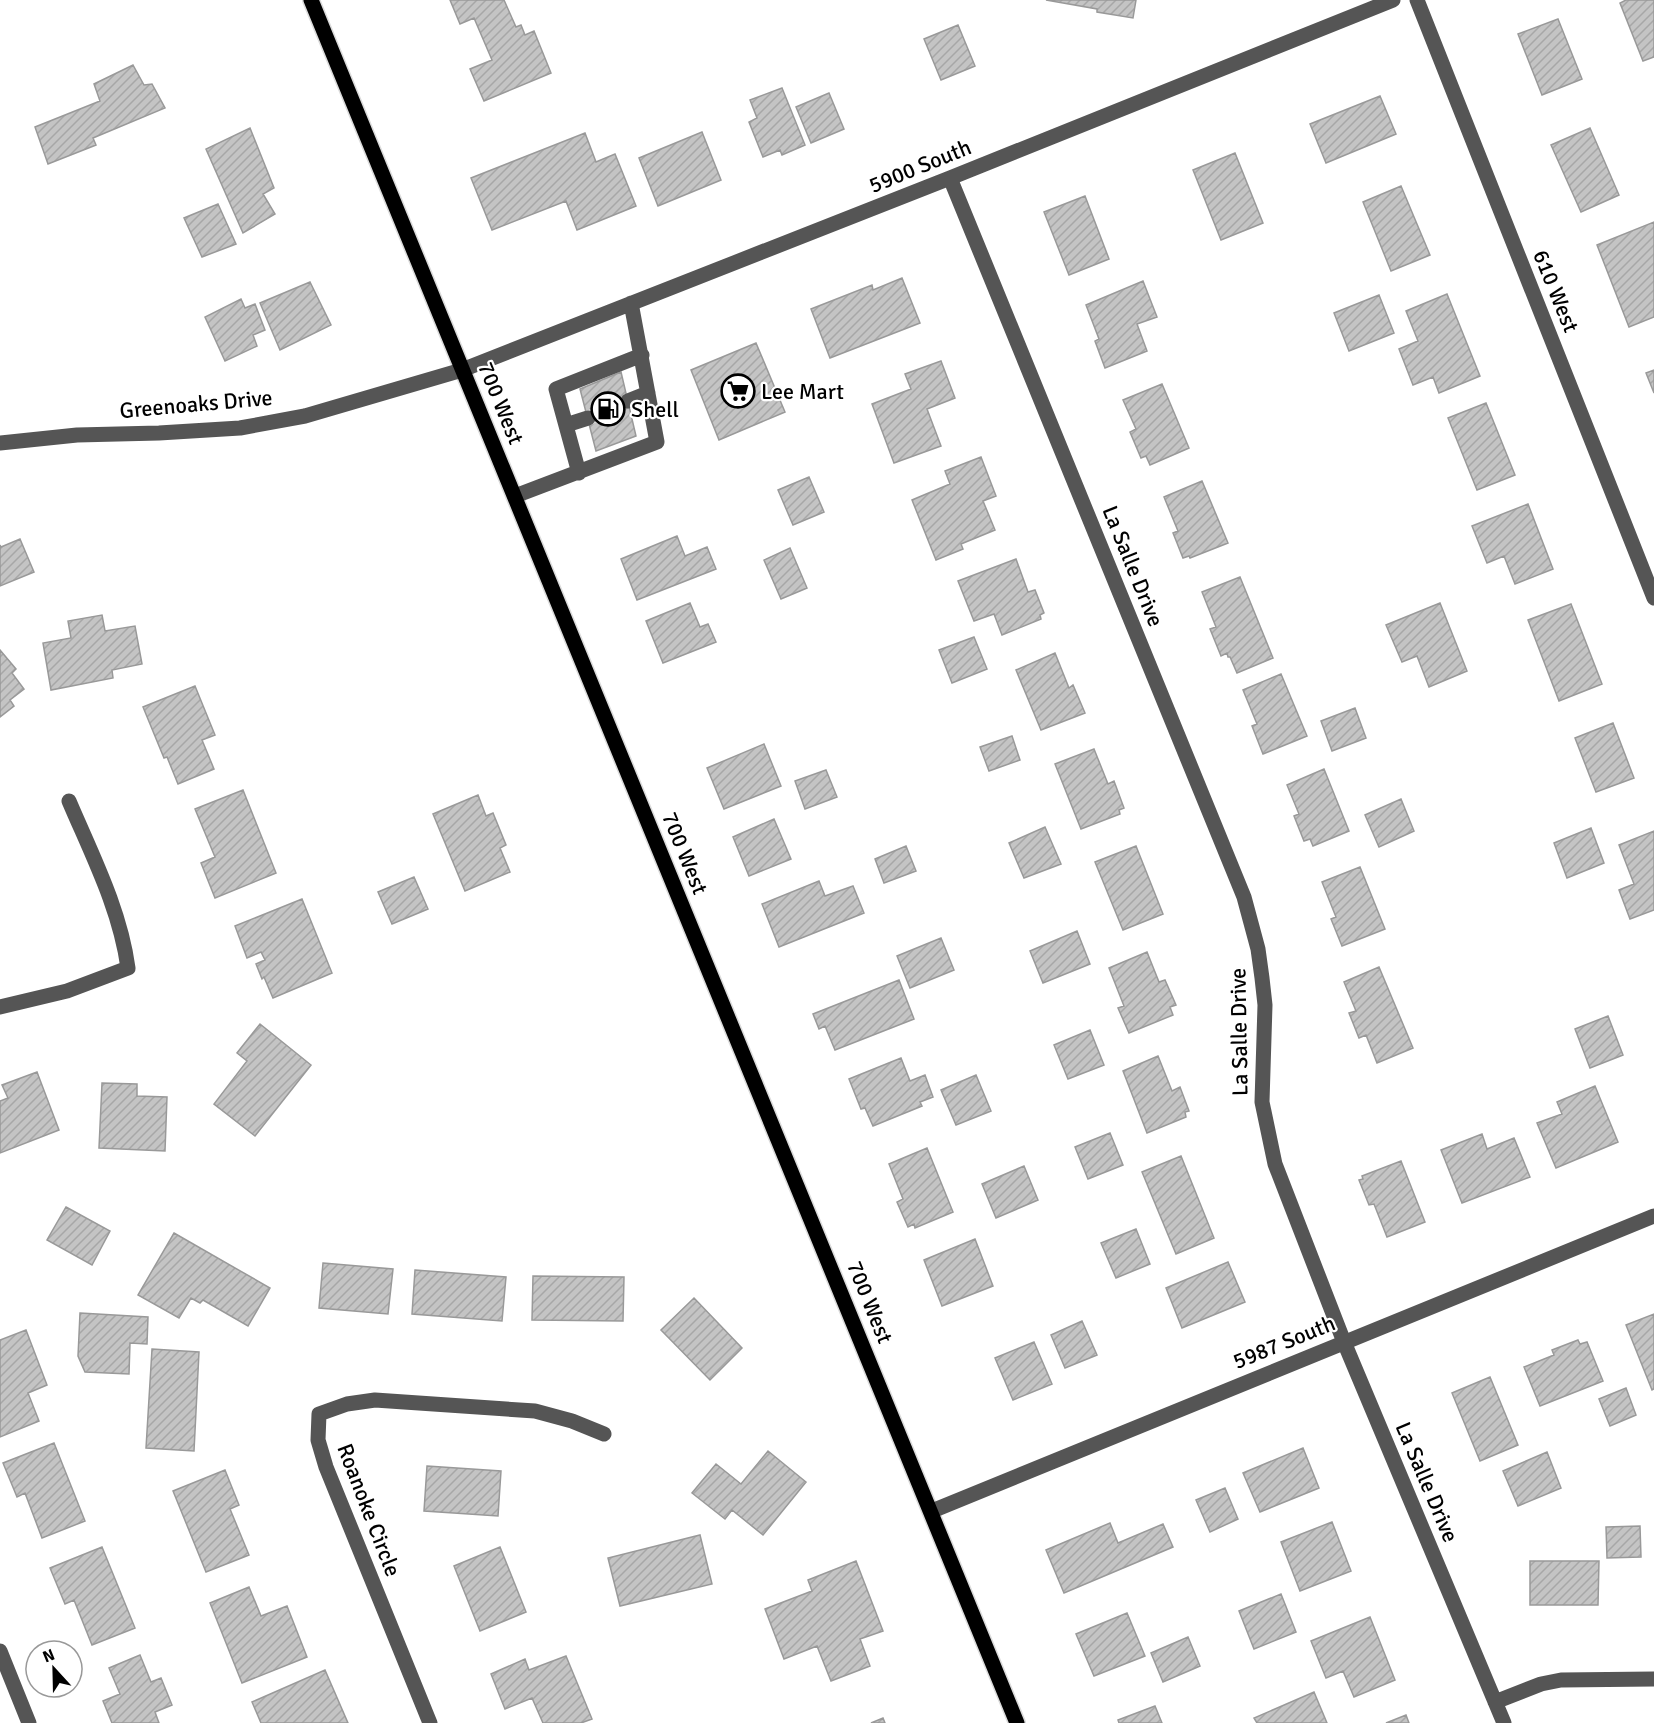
<svg xmlns="http://www.w3.org/2000/svg" width="1654" height="1723" font-family="Signika,sans-serif">
  <style>
    .building { fill: url(#building-hatch); stroke: #999; stroke-width: 1.5 }
    .lines { fill: none; stroke-linecap: round; stroke-linejoin: round }
    .minor-tunnel { stroke: #d9d9d9; stroke-width: 15; stroke-dasharray: 15 8; stroke-linecap: butt }
    .major-casing { stroke: #dbdbdb; stroke-width: 18 }
    .minor { stroke: #555; stroke-width: 15 }
    .major { stroke: #000; stroke-width: 15 }
    .labels { text-anchor: middle; dominant-baseline: central; stroke-width: 4.5; stroke-linejoin: round; paint-order: stroke }
    .street-label { font-size: 22px; fill: #000; stroke: #fff }
    .poi-label { font-size: 22px; fill: #000; stroke: #fff; text-anchor: start }
  </style>
  <defs>
    <pattern id="building-hatch" width="6" height="6" patternUnits="userSpaceOnUse" patternTransform="scale(1.5)"><rect width="6" height="6" fill="#c4c4c4"/><path d="M-1 1l2-2M0 6l6-6M5 7l2-2" fill="none" stroke="#a7a7a7"/></pattern>
  </defs>
  <rect width="100%" height="100%" fill="#fff"/>
  <path class="building" d="M450 0H504L516 27 521 25 525 35 534 31 551 73 484 101 470 69 492 60 474 18 460 24Z
    M1046 0H1136L1133 18 1097 12V9Z
    M1626 0H1654V57L1643 61 1620 3Z
    M1558 19 1582 79 1542 95 1518 34Z
    M958 25 975 66 941 80 924 39Z
    M133 65 144 85 152 84 165 108 93 138 96 145 48 164 35 127 100 101 94 84Z
    M782 88 805 145 782 155 780 150 763 157 749 122 757 118 750 100Z
    M829 93 844 129 811 143 796 107Z
    M1380 96 1396 134 1326 163 1310 124Z
    M250 128 274 188 263 194 275 214 243 233 206 149Z
    M1590 128 1619 195 1581 212 1551 145Z
    M702 132 721 180 658 206 639 158Z
    M585 133 596 162 615 154 636 206 577 230 566 201 492 230 471 178Z
    M1235 153 1263 223 1221 240 1193 170Z
    M1401 186 1430 255 1391 271 1363 202Z
    M1085 196 1109 259 1069 275 1044 212Z
    M218 204 236 244 202 257 184 218Z
    M1654 222V317L1629 327 1597 245Z
    M902 278 920 323 830 358 811 309 872 285 873 290Z
    M1143 281 1157 317 1137 324 1147 351 1105 368 1095 341 1099 339 1086 305Z
    M310 282 331 325 280 350 260 303Z
    M1447 294 1480 376 1439 393 1433 377 1413 385 1399 349 1418 341 1406 311Z
    M1379 295 1394 333 1349 351 1334 313Z
    M241 299 245 308 255 304 265 330 253 335 257 346 225 361 205 317Z
    M756 343 785 412 719 440 691 370Z
    M941 361 955 398 927 409 941 446 894 463 872 404 911 389 905 374Z
    M1654 370V393L1646 373Z
    M621 372 636 436 596 451 580 389Z
    M1162 384 1189 448 1150 465 1146 456 1141 458 1130 432 1136 429 1123 400Z
    M1486 403 1515 475 1477 490 1448 418Z
    M981 457 996 496 983 501 995 530 961 544 963 549 936 560 912 500 950 484 945 471Z
    M809 477 824 512 793 525 778 490Z
    M1202 481 1228 543 1190 558 1189 556 1183 558 1173 533 1178 531 1164 497Z
    M1528 504 1553 569 1515 584 1504 556 1487 563 1472 526Z
    M677 536 685 556 707 547 716 569 637 600 621 559Z
    M20 539 34 572 0 586V545L1 547Z
    M790 548 807 588 781 599 764 560Z
    M1016 559 1028 592 1035 590 1044 613 1040 615 1041 619 1002 635 994 614 974 621 958 581Z
    M1240 577 1273 658 1237 673 1230 657H1228L1227 653 1221 656 1210 629 1216 627 1202 592Z
    M690 603 700 627 708 624 716 642 663 663 646 621Z
    M1440 603 1467 671 1429 687 1417 656 1402 662 1386 625Z
    M1571 604 1602 684 1559 701 1528 620Z
    M102 615 105 631 135 626 142 664 112 670 113 678 51 690 43 643 71 638 68 621Z
    M974 637 987 669 952 683 939 650Z
    M0 650 16 669 12 673 24 689 10 700 14 706 0 717Z
    M1055 653 1069 688 1073 685 1085 713 1041 730 1016 670Z
    M1281 674 1307 736 1263 754 1252 726 1257 724 1243 690Z
    M195 686 215 735 202 740 214 769 178 784 167 757 164 758 143 707Z
    M1355 708 1366 738 1332 751 1321 721Z
    M1613 723 1634 778 1596 792 1575 738Z
    M1012 736 1020 760 989 771 980 747Z
    M764 744 781 786 724 809 707 768Z
    M1094 749 1108 784 1114 781 1124 808 1119 810 1120 814 1081 829 1055 764Z
    M1324 769 1349 831 1313 846 1310 839 1304 841 1294 816 1299 814 1287 785Z
    M826 770 837 797 805 809 795 781Z
    M243 790 276 873 215 898 201 863 215 857 195 809Z
    M478 795 486 816 493 813 506 845 500 848 510 872 465 891 433 814Z
    M1401 799 1414 831 1379 847 1365 815Z
    M774 819 791 859 749 876 733 837Z
    M1045 827 1061 864 1024 878 1009 843Z
    M1591 828 1604 863 1567 878 1554 843Z
    M1654 831V910L1630 919 1619 890 1634 884 1619 845Z
    M906 846 916 871 884 883 875 859Z
    M1136 846 1163 914 1123 930 1095 862Z
    M1360 867 1385 929 1342 946 1331 919 1336 917 1322 882Z
    M414 877 428 909 392 924 378 892Z
    M819 881 825 896 853 886 864 913 779 947 762 904Z
    M302 899 332 973 273 998 264 977 262 979 256 964 265 960 261 952 247 958 235 926Z
    M1077 931 1090 964 1043 983 1030 951Z
    M941 938 954 970 910 988 897 956Z
    M1147 952 1159 982 1165 980 1176 1005 1170 1007 1173 1015 1129 1033 1118 1008 1124 1006 1109 968Z
    M1379 967 1413 1048 1377 1063 1366 1035 1359 1038 1349 1013 1356 1011 1344 982Z
    M899 980 914 1019 835 1050 825 1026 819 1029 813 1014Z
    M1608 1016 1623 1055 1590 1068 1575 1029Z
    M260 1024 311 1065 255 1136 214 1104 247 1061 237 1053Z
    M1090 1030 1104 1065 1068 1079 1054 1045Z
    M1158 1056 1172 1091 1180 1087 1189 1111 1185 1112 1186 1117 1147 1133 1123 1071Z
    M901 1058 910 1081 925 1075 933 1097 920 1102 922 1106 873 1126 865 1108 861 1109 849 1079Z
    M37 1072 59 1130 0 1153V1101L8 1098 2 1085Z
    M976 1075 991 1111 956 1125 941 1090Z
    M102 1083 137 1084V1096L167 1097 165 1151 99 1148Z
    M1595 1086 1618 1142 1556 1168 1537 1123 1562 1114 1557 1102Z
    M1110 1133 1123 1165 1088 1179 1075 1147Z
    M1482 1134 1487 1149 1514 1138 1530 1177 1462 1203 1441 1150Z
    M927 1148 953 1212 915 1228 914 1224 908 1227 897 1202 903 1199 889 1164Z
    M1181 1156 1214 1238 1176 1254 1142 1172Z
    M1401 1161 1425 1222 1387 1237 1374 1204 1369 1205 1359 1180 1363 1179 1362 1176Z
    M1024 1166 1038 1200 996 1218 982 1184Z
    M66 1207 110 1231 92 1265 47 1240Z
    M1136 1229 1150 1264 1116 1278 1101 1243Z
    M174 1233 270 1288 248 1326 203 1300 200 1303 191 1298 179 1318 138 1295Z
    M975 1239 993 1286 942 1306 924 1260Z
    M1228 1262 1245 1302 1182 1328 1166 1288Z
    M323 1263 393 1269 388 1314 319 1308Z
    M415 1270 506 1277 502 1321 412 1314Z
    M533 1276 624 1277 623 1321 532 1320Z
    M694 1298 742 1348 710 1380 661 1330Z
    M80 1313 148 1317 147 1344 130 1343 129 1374 85 1372 78 1356Z
    M1654 1314V1389L1652 1390 1626 1325Z
    M1082 1321 1097 1355 1065 1368 1051 1335Z
    M26 1330 47 1385 28 1393 39 1421 0 1437V1340Z
    M1578 1340 1580 1344 1587 1342 1603 1381 1540 1406 1524 1367 1554 1355 1552 1350Z
    M1034 1342 1052 1384 1013 1400 995 1358Z
    M152 1349 199 1352 194 1451 146 1448Z
    M1490 1377 1518 1445 1480 1461 1452 1393Z
    M1626 1388 1636 1415 1610 1426 1599 1399Z
    M54 1443 85 1521 42 1538 25 1493 17 1497 3 1463Z
    M1303 1448 1319 1488 1260 1512 1243 1473Z
    M768 1451 806 1482 763 1535 732 1510 725 1519 692 1493 716 1464 741 1484Z
    M1547 1452 1561 1488 1518 1506 1503 1471Z
    M427 1466 501 1471 498 1516 424 1511Z
    M225 1470 239 1505 230 1509 249 1555 206 1572 173 1491Z
    M1225 1488 1238 1519 1210 1532 1196 1500Z
    M1332 1522 1351 1571 1300 1591 1281 1542Z
    M1110 1523 1118 1543 1163 1524 1173 1547 1064 1593 1046 1550Z
    M1640 1526 1641 1557 1607 1558 1606 1527Z
    M700 1535 712 1584 620 1606 608 1558Z
    M102 1547 135 1628 92 1645 74 1600 65 1604 50 1568Z
    M500 1547 526 1612 480 1631 454 1566Z
    M856 1561 883 1631 860 1639 870 1666 831 1681 817 1646 784 1659 765 1609 812 1591 808 1580Z
    M1530 1561H1599L1598 1605H1530Z
    M249 1587 261 1616 287 1606 307 1657 242 1683 210 1603Z
    M1281 1594 1296 1632 1254 1649 1239 1611Z
    M1127 1613 1145 1656 1094 1676 1076 1634Z
    M1370 1617 1395 1680 1354 1697 1343 1671 1326 1678 1311 1641Z
    M1188 1637 1200 1666 1163 1682 1151 1653Z
    M140 1655 151 1682 161 1678 172 1705 155 1712 159 1723H112L103 1701 120 1694 109 1668Z
    M566 1656 592 1719 581 1723H543L532 1698 505 1709 491 1674 525 1659 529 1670Z
    M325 1670 348 1723H261L252 1702Z
    M1314 1692 1327 1723H1257L1254 1718Z
    M1155 1706 1162 1723H1119L1118 1720Z
    M1406 1715 1409 1723H1386Z
    M883 1718 885 1723H871Z"/>
  <g class="lines">
    <path class="minor-tunnel" d="M588 418 628 401"/>
    <g class="major-casing">
      <path id="major" d="M311 0 1017 1723"/>
    </g>
    <path class="minor" d="M1417 0 1654 598
      M950 178 1244 897 1258 949 1262 978 1265 1005 1262 1102 1275 1164 1344 1342 1504 1723
      M628 401 648 393
      M566 425 588 418
      M0 443 77 435 159 433 240 428 305 416 462 370 950 178 1393 0
      M579 473 556 389 642 355
      M515 496 657 442 631 303
      M0 1007 67 991 128 968C120 909 92 855 69 801
      M932 1511 1654 1216
      M0 1651 29 1723
      M1495 1702 1541 1684 1561 1680 1654 1679
      M430 1723 326 1467 318 1440 319 1414 347 1404 375 1400 535 1411 572 1421 604 1434"/>
    <use href="#major" class="major"/>
  </g>
  <defs>
    <g id="supermarket-ring" transform="scale(1.725)"><circle r="9.5" fill="#fff" stroke="#000" stroke-width="1.5"/><path d="M-6-5.5h2.5l.6 2H6L4.5 2H-2.5L-4.4-4H-6ZM-1.5 3.2a1.3 1.3 0 1 0 .1 0ZM3 3.2a1.3 1.3 0 1 0 .1 0Z" fill="#000"/></g>
    <g id="fuel-ring" transform="scale(1.725)"><circle r="9.5" fill="#fff" stroke="#000" stroke-width="1.5"/><path d="M-5.5-6h7V0h2V4h1.3V-2.5L3-4.5l.8-.8L6-3V5H2.5V1h-1V6h-7ZM-4.2-4.7v3.2H.2V-4.7Z" fill="#000"/></g>
  </defs>
  <g fill-rule="evenodd">
    <use href="#supermarket-ring" x="738" y="391"/>
    <use href="#fuel-ring" x="608" y="409"/>
  </g>
  <g class="labels">
    <g class="street-label">
      <text transform="translate(920 166) rotate(-22)">5900 South</text>
      <text transform="translate(1556 291) rotate(68)">610 West</text>
      <text transform="translate(501 403) rotate(68)">700 West</text>
      <text transform="translate(196 404) rotate(-5)">Greenoaks Drive</text>
      <text transform="translate(1133 566) rotate(68)">La Salle Drive</text>
      <text transform="translate(685 853) rotate(68)">700 West</text>
      <text transform="translate(1239 1032) rotate(-91)">La Salle Drive</text>
      <text transform="translate(870 1302) rotate(68)">700 West</text>
      <text transform="translate(1284 1342) rotate(-22)">5987 South</text>
      <text transform="translate(1427 1482) rotate(67)">La Salle Drive</text>
      <text transform="translate(369 1510) rotate(69)">Roanoke Circle</text>
    </g>
    <g class="poi-label">
      <text x="761" y="391">Lee Mart</text>
      <text x="631" y="409">Shell</text>
    </g>
  </g>
  <g transform="translate(54 1669) rotate(338)"><circle r="28" fill="#ffffff" stroke="#999999" stroke-width="1.5"/>
  <path d="M0-4.5L10 22L0 15L-10 22Z" fill="#000000"/>
  <text y="-9" font-size="16" font-weight="bold" text-anchor="middle" fill="#000000">N</text>
  </g>
</svg>
